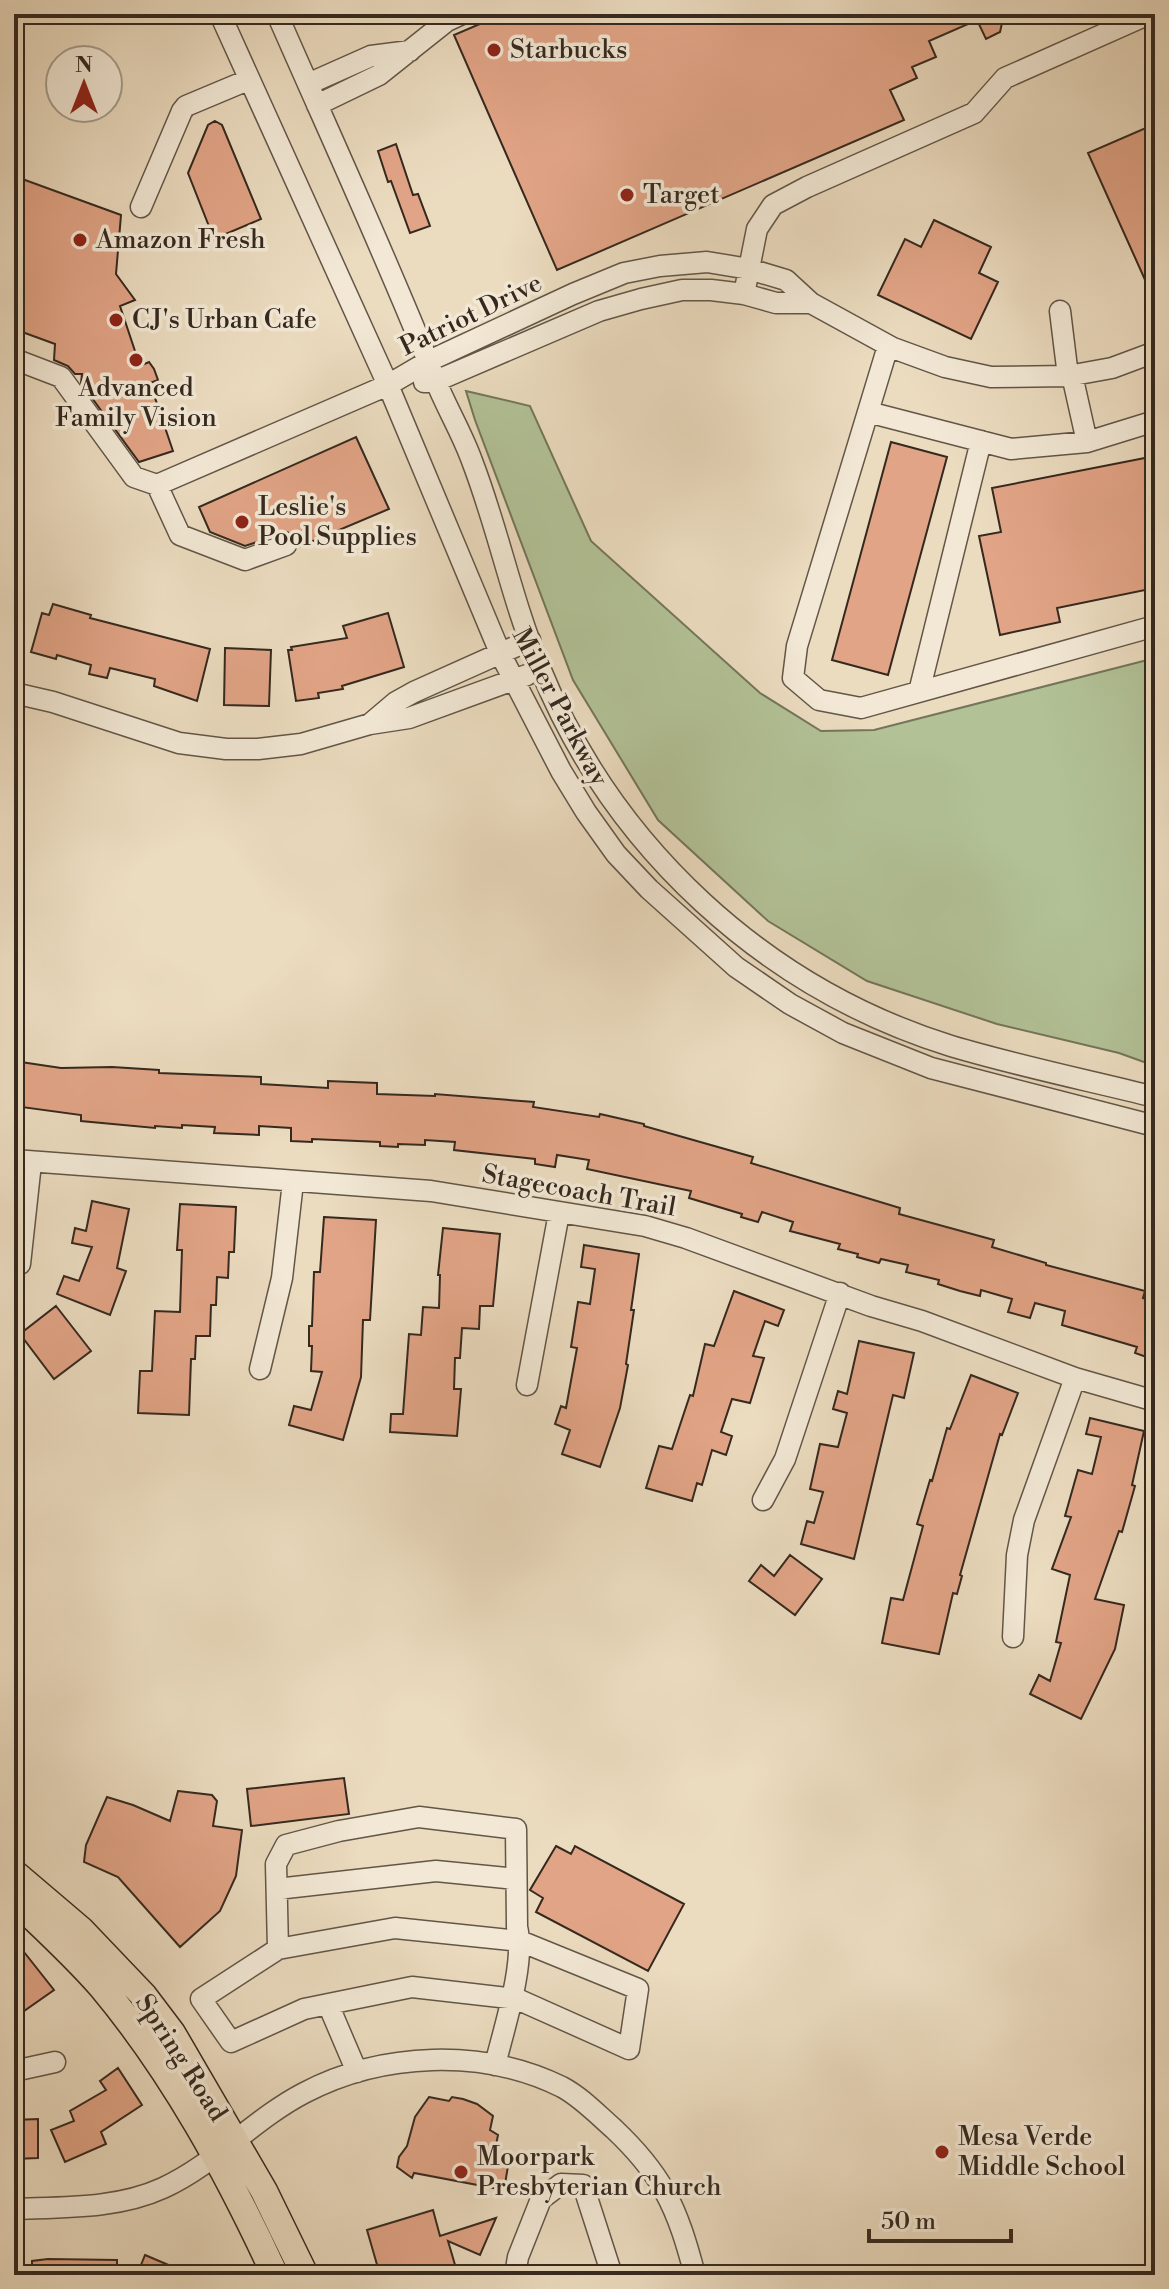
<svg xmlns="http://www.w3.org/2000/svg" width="1169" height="2289" font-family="'Libre Bodoni',serif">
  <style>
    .green { fill: #b2c196; stroke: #74755a; stroke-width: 2 }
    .building { fill: #e1a486; stroke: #35291f; stroke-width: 2 }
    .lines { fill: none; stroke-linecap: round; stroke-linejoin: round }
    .minor-casing { stroke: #625647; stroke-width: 23 }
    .major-casing { stroke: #35291f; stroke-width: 29 }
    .minor { stroke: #f2e8d5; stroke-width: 20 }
    .major { stroke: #ebdbbf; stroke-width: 26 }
    .poi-dot { fill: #8f2418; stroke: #f2e8d5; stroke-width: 3 }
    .labels { text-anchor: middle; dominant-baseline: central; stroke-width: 7; stroke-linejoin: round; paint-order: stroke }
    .poi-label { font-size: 26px; fill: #35291f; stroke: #f2e8d5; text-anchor: start }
    .street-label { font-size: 26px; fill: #35291f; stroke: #f2e8d5 }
  </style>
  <rect width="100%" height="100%" fill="#ebdbbf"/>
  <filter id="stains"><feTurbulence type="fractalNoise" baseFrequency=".0025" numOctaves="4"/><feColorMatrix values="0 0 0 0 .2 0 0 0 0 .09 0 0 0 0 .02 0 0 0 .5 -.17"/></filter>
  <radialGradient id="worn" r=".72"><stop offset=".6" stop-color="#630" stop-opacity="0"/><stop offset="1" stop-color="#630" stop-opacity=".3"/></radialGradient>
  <path class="green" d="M466 391 530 406 591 541 760 693 821 731 874 730 1155 658V1066L1119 1053 997 1024 867 981 768 921 658 820 573 680 475 420Z"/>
  <path class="building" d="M503 14H1004L1000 32 986 39 977 20 929 41 936 57 912 67 917 78 890 90 904 120 557 270 454 35Z
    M215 121 222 125 261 219 214 239 188 173 208 125Z
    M1155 124V302L1088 153Z
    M396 144 413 195 418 194 430 226 410 233 391 181 388 182 378 151Z
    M14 176 121 215 116 274 135 300 120 306 140 366 149 362 154 369 158 380 150 383 173 451 139 462 81 383 82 374H75L68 366 54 360 55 344 14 329Z
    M934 220 991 247 979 273 998 282 971 339 878 295 905 239 921 247Z
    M356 437 389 509 299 547 295 536 287 532 245 546 210 532 199 507Z
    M891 442 947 457 888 675 832 660Z
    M1155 456V588L1057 608 1060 622 1000 635 979 536 1001 532 992 488Z
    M53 604 91 615 90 618 210 649 197 701 154 686 155 679 110 668 107 678 89 674 91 665 57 655 56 659 31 652 42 613 49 615Z
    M388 613 404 667 342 686 343 689 318 693 319 698 296 701 288 650H292L291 647 347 638 343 626Z
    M225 648 271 650 269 706 224 705Z
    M14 1061 61 1068 112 1067 159 1070V1073L261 1077V1084L328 1088V1081L377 1083V1094L435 1096V1094L534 1102 533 1107 599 1117 600 1114 644 1124V1126L753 1157 751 1163 900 1208 899 1214 994 1240 992 1247 1046 1263V1265L1145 1291 1143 1298 1155 1302V1360L1135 1353 1137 1347 1062 1325 1065 1311 1035 1303 1030 1318 1008 1312 1012 1299 981 1290 980 1296 960 1291 938 1284 939 1280 906 1272 908 1265 881 1259 879 1263 857 1257 858 1254 838 1249 840 1244 790 1231 793 1222 762 1212 758 1222 741 1217 742 1214 689 1198 691 1191 587 1169 589 1160 557 1155 555 1167 535 1164V1159L454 1150 455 1142 425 1140V1145L398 1144V1147L380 1146V1142L312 1139V1142L291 1141V1128L259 1126V1135L238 1134 214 1133 215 1127 182 1125V1128L155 1126V1128L81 1121V1115L14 1106Z
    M92 1201 129 1209 117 1268 126 1271 110 1315 57 1294 64 1276 79 1281 92 1247 72 1243 75 1228 86 1231Z
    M180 1204 236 1207 234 1252H229L228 1278 217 1277 216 1305H211L210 1336H196L195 1359H191L189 1415 138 1413 140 1371H152L155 1311 180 1312 182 1250H177Z
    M324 1217 376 1220 370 1320H363L361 1377 343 1440 289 1425 294 1406 311 1410 322 1372 311 1371 312 1346H309V1326H312L314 1272H320Z
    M443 1228 500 1234 493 1306H480L479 1329 462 1328 460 1358H455L454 1389H461L457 1436 390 1432 391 1414H403L409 1334 421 1335 423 1307 439 1308 440 1275H438Z
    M584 1245 639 1254 631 1310H634L626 1364 628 1365 620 1408 600 1467 562 1454 570 1430 555 1424 561 1406 566 1408 577 1348 571 1347 578 1302 590 1304 595 1269 581 1267Z
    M734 1291 784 1310 778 1326 765 1321 753 1356 764 1358 750 1403 732 1399 721 1432 732 1436 726 1455 712 1450 702 1485 697 1483 692 1501 646 1488 659 1446 672 1449 690 1395 693 1396 705 1344 714 1346Z
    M56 1306 91 1351 54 1379 20 1334Z
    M859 1341 914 1353 904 1398 893 1395 854 1559 801 1544 807 1521 814 1523 823 1492 810 1489 820 1444 838 1447 847 1413 833 1409 838 1391 847 1394Z
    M971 1375 1018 1393 1002 1435 1000 1434 960 1575 962 1576 957 1594 953 1593 939 1654 882 1643 891 1598 903 1600 923 1526 917 1524 930 1480 932 1481 947 1428 950 1429Z
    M1090 1418 1144 1431 1132 1485 1135 1486 1122 1532 1119 1531 1095 1599 1124 1605 1115 1649 1081 1719 1030 1694 1039 1675 1050 1681 1061 1643 1056 1642 1070 1575 1052 1569 1071 1517 1065 1516 1078 1470 1092 1474 1101 1437 1086 1434Z
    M790 1555 822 1579 795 1615 749 1581 761 1565 774 1576Z
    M344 1778 349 1814 251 1826 247 1789Z
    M178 1791 212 1795 217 1801 213 1826 242 1830 236 1876 220 1911 180 1947 118 1877 84 1862 86 1845 107 1797 133 1805 170 1821Z
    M556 1846 571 1854 575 1846 684 1904 648 1971 536 1912 543 1898 530 1890Z
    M24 1952 54 1990 14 2018V1959Z
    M118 2068 142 2105 101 2132 106 2144 65 2162 51 2130 74 2121 70 2111 106 2090 100 2081Z
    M429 2097 449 2101 452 2097 463 2099 477 2104 493 2116 490 2130 498 2135 495 2150 509 2160 504 2190 414 2173 412 2178 397 2167 399 2157 407 2146 415 2117Z
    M38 2119V2158L14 2159V2120Z
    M433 2210 440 2236 496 2218 480 2255 448 2241 458 2275H380L367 2230Z
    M145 2255 192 2275H137Z
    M48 2259 117 2260V2275H32V2261Z"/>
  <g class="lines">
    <g class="minor-casing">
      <path id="minor" d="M220 14 388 385 501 655 561 771 586 812 616 854 649 889 736 967 790 1004 843 1033 931 1068 1155 1126
        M277 14C330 135 386 256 435 379 446 407 462 433 472 461 498 528 512 601 540 668 613 848 765 988 951 1046 1018 1066 1087 1080 1155 1097
        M308 84 371 56 410 51
        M317 105 379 75 447 21 462 14
        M141 207 182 111 186 106 248 80
        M744 294 757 229 773 205 807 187 974 113 1005 78 1149 14
        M1060 311 1068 376
        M888 346 797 646 793 678 819 700 861 708 1155 626
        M14 359 61 377 134 477 157 485 180 535 245 560 286 545
        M1072 375 1087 442 1155 421
        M424 382 436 381 599 311 641 299 682 290H711L744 294 776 303H811
        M868 412 1011 449 1087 442
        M157 485 388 385 429 361 573 294 624 273 660 266 707 262 749 269 786 280 811 303 893 348 945 367 991 377 1068 376 1112 368 1155 352
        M919 692 981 441
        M14 693 53 702 179 743 226 749H258L301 744 370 724 409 718 527 675
        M370 724 396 702 414 692 530 640
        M14 1160 431 1191 645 1226 686 1238 871 1306 922 1321 1075 1378 1155 1401
        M20 1264 31 1163
        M260 1369 282 1278 293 1182
        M527 1385 559 1213
        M763 1500 785 1459 840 1293
        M1013 1637 1017 1555 1024 1520 1075 1378
        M277 1889 436 1871 516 1879
        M395 1928 520 1941 638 1989 629 2049 517 1999 412 1987 304 2009 231 2042 201 1999 278 1949Z
        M278 1949 276 1864 286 1845 339 1831 419 1817 516 1829 517 1927C526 1962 504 2028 495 2065
        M328 2004 357 2072
        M14 2071 55 2062
        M14 2209C64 2207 117 2209 163 2188 215 2164 254 2119 304 2093 382 2052 483 2048 562 2087 581 2097 598 2115 614 2129 633 2147 651 2167 664 2190 679 2217 687 2245 695 2275
        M515 2275 518 2257 541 2199 561 2184 583 2185 612 2275"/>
    </g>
    <g class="major-casing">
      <path id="major" d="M14 1873 81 1930 144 1996 172 2033 264 2191 305 2275
        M14 1899C43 1927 74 1955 101 1986 173 2072 228 2173 275 2275"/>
    </g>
    <use href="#minor" class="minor"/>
    <use href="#major" class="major"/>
  </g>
  <g class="poi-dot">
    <circle cx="494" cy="50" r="8"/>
    <circle cx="627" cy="195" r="8"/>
    <circle cx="80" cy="240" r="8"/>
    <circle cx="116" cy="320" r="8"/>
    <circle cx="136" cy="360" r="8"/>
    <circle cx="242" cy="522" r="8"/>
    <circle cx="942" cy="2152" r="8"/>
    <circle cx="461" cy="2172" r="8"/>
  </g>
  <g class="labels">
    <g class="poi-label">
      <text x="510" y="50">Starbucks</text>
      <text x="643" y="195">Target</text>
      <text x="96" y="240">Amazon Fresh</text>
      <text x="132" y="320">CJ's Urban Cafe</text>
      <text x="136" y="388" text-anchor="middle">Advanced<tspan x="136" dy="30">Family Vision</tspan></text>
      <text x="258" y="507">Leslie's<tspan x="258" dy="30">Pool Supplies</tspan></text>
      <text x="958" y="2137">Mesa Verde<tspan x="958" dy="30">Middle School</tspan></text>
      <text x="477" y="2157">Moorpark<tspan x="477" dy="30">Presbyterian Church</tspan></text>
    </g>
    <g class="street-label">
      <text transform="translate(471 315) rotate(-26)">Patriot Drive</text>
      <text transform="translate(560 707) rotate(62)">Miller Parkway</text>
      <text transform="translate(579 1191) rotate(10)">Stagecoach Trail</text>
      <text transform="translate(181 2058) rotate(57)">Spring Road</text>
    </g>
  </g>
  <rect width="1169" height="2289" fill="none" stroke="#ebdbbf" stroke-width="48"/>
  <rect x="16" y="16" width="1137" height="2257" fill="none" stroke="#35291f" stroke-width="4"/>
  <rect x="24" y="24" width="1121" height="2241" fill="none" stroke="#35291f" stroke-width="2"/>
  <g transform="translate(84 84)"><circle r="38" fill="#f2e8d5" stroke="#a69c8c" stroke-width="2"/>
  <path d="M0-6L14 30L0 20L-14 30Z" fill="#8f2418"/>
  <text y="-12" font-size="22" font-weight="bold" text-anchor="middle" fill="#35291f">N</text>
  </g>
  <path d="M869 2229v12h142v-12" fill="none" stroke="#35291f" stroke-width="4"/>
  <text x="881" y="2229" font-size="24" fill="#35291f" stroke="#f2e8d5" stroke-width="6" paint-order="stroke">50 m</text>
  <rect width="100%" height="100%" filter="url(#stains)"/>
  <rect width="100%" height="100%" fill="url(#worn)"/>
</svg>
